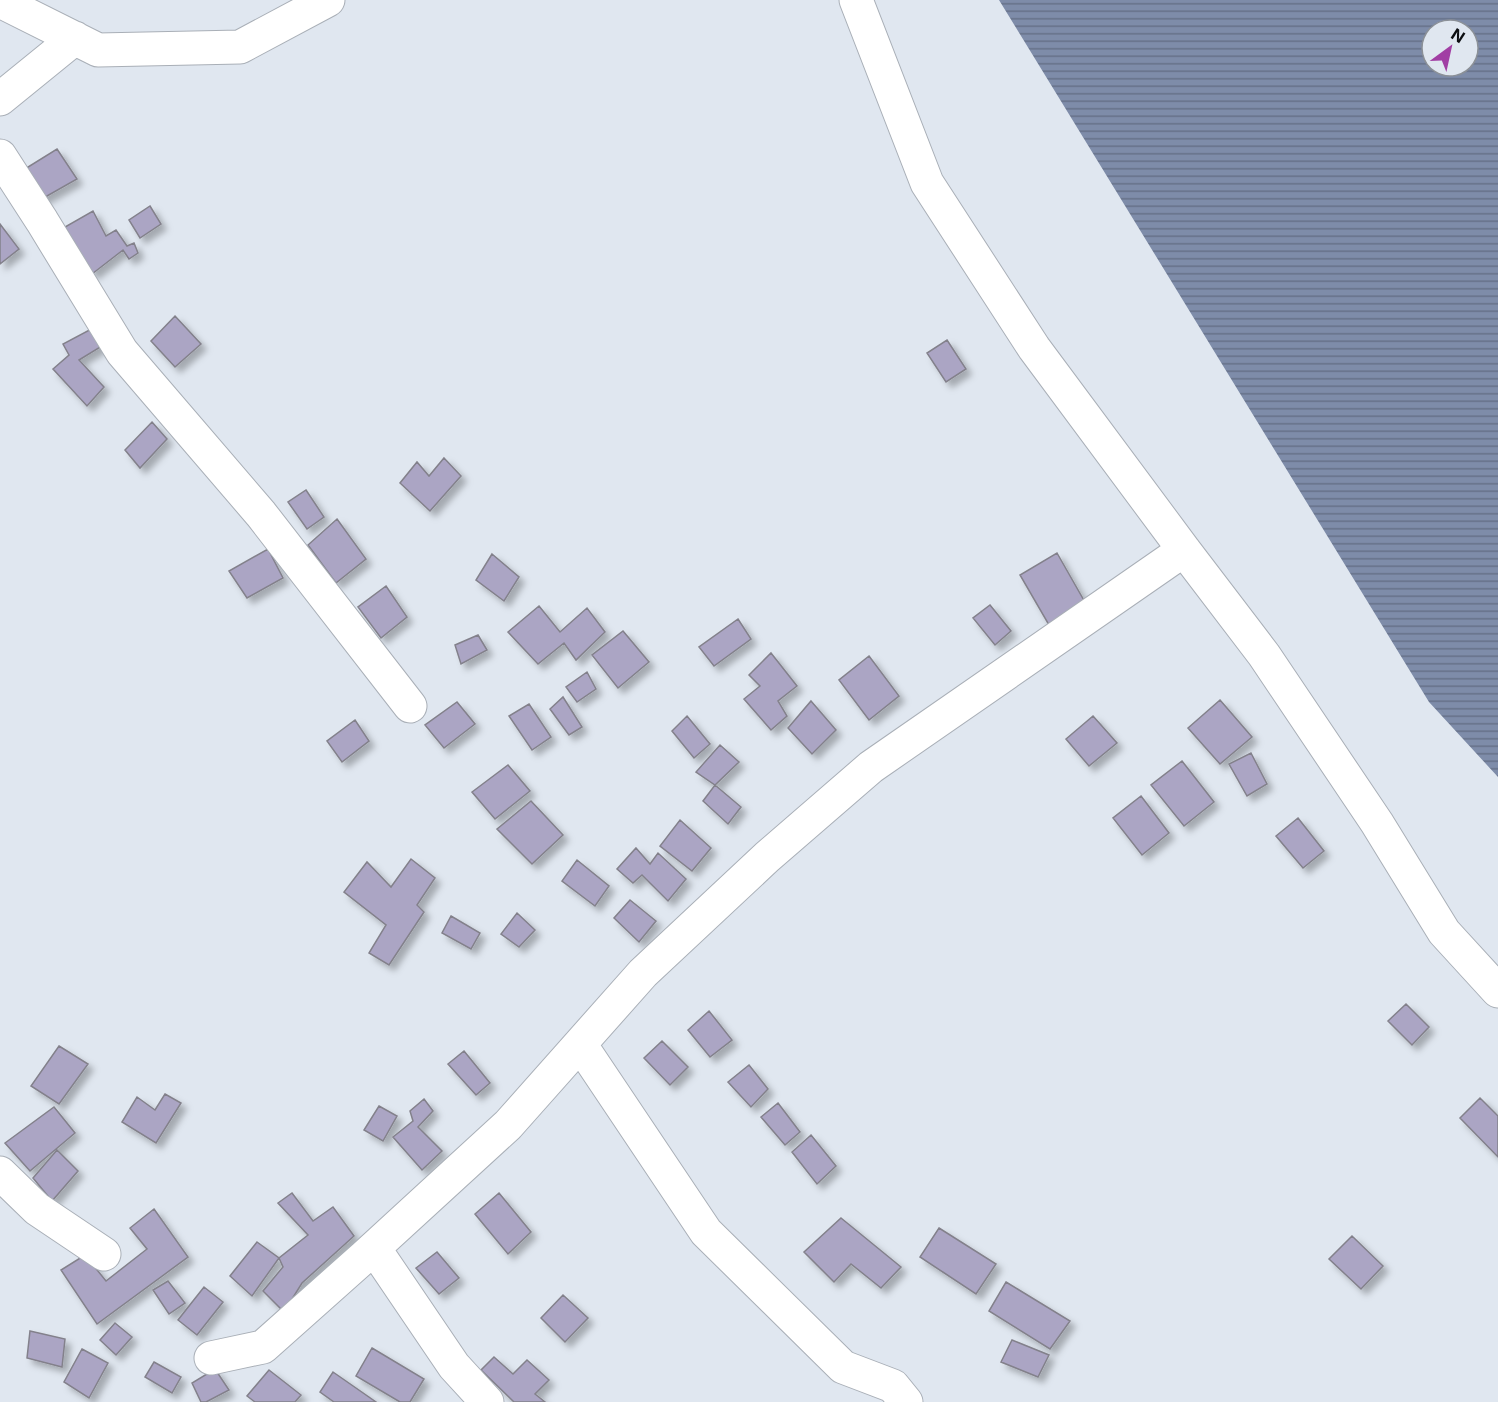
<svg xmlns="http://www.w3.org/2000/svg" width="1498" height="1402" font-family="Inter,sans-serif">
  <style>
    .water { fill: url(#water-rules); fill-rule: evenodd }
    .building { fill: #aba5c4; stroke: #83818b; stroke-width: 1.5; filter: url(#shadow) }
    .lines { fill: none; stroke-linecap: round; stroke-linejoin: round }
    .minor-casing { stroke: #a9afb7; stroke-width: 35 }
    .minor { stroke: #fff; stroke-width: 33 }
  </style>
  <defs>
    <pattern id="water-rules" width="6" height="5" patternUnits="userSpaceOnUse" patternTransform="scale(1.5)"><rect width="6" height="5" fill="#7e8ca9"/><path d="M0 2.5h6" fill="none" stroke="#667188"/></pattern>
    <filter id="shadow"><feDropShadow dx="5.5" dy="5.5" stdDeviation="3" flood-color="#0004"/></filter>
  </defs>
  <rect width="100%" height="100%" fill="#e0e7f0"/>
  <path class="water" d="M999 0H1498V777L1429 702ZM1432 30H1468V66H1432Z"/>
  <path class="building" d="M57 149 77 179 40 200 20 172Z
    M150 206 161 224 140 238 129 220Z
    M93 211 106 236 116 230 127 246 134 243 138 253 129 259 123 250 92 274 65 227Z
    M0 224 19 249 0 264Z
    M175 316 201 344 175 367 151 341Z
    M95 327 102 346 79 360 104 387 87 406 53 369 69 355 63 344Z
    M947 340 966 369 946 382 927 353Z
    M152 422 167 439 140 468 125 450Z
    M444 458 461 476 430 511 400 483 417 462 429 476Z
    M306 490 324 517 307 529 288 502Z
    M337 519 366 559 336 583 308 545Z
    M268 549 283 578 247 598 229 571Z
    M1057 553 1086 604 1049 625 1020 575Z
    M492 554 519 577 504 601 476 580Z
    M386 586 407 617 381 638 358 607Z
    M990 605 1011 631 995 645 973 618Z
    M539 606 560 632 587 608 605 632 576 660 564 643 538 664 508 632Z
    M738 619 751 639 714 666 699 647Z
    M623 631 649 662 618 688 592 655Z
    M478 635 487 650 461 664 455 645Z
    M771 653 797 686 778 701 787 716 771 730 744 699 760 686 749 675Z
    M869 656 899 696 869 720 839 680Z
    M587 672 596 689 577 702 566 687Z
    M563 697 582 727 569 735 550 709Z
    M1220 700 1252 737 1220 764 1188 728Z
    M811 701 836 730 812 754 788 728Z
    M457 702 475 724 444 748 425 725Z
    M529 704 551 737 532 750 509 716Z
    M687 716 710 744 694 758 672 731Z
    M1093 716 1117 743 1089 766 1066 739Z
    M355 720 369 741 342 762 327 741Z
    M720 745 739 762 715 785 696 772Z
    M1251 753 1267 784 1247 796 1229 764Z
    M1182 761 1214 802 1184 826 1151 785Z
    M508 765 530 791 495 819 472 792Z
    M715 785 741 807 728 824 703 801Z
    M1141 796 1169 833 1142 855 1113 818Z
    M531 801 563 835 532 864 497 829Z
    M1298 818 1324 851 1303 868 1276 836Z
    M680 820 711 848 692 871 660 846Z
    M636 848 650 864 658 853 686 879 668 901 642 875 633 883 617 869Z
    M411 859 435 878 417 905 424 912 389 965 369 953 386 925 344 892 367 862 391 887Z
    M577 860 609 886 595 906 562 881Z
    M630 900 656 921 639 942 614 918Z
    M517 913 535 930 519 947 501 934Z
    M451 916 480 933 471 949 442 933Z
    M1406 1004 1429 1027 1412 1045 1388 1021Z
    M709 1011 732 1040 710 1057 688 1030Z
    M662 1041 688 1067 670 1085 644 1058Z
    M59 1046 88 1064 59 1104 31 1086Z
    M464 1051 490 1083 476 1095 448 1064Z
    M749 1065 768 1089 751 1107 728 1082Z
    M165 1094 181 1103 156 1143 122 1122 137 1097 155 1110Z
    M1480 1098 1498 1116V1157L1460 1118Z
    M424 1099 433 1111 418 1127 442 1151 422 1170 393 1137 413 1121 410 1111Z
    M778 1103 800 1132 785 1145 761 1117Z
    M379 1106 397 1116 383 1141 364 1130Z
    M54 1107 75 1133 30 1171 5 1143Z
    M811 1135 836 1166 817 1184 792 1152Z
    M57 1150 78 1171 52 1201 33 1178Z
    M292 1193 313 1221 333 1207 354 1236 302 1283 284 1312 263 1291 283 1267 279 1258 308 1235 278 1203Z
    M499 1193 531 1232 508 1254 475 1214Z
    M154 1209 188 1257 97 1324 61 1270 85 1255 106 1281 147 1249 130 1228Z
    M841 1218 901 1267 881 1288 851 1264 834 1282 804 1252Z
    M939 1228 996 1264 976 1294 920 1257Z
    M1352 1236 1383 1266 1361 1289 1329 1259Z
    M257 1242 279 1258 252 1296 230 1276Z
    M437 1252 459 1278 439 1294 416 1268Z
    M168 1281 185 1303 169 1314 153 1290Z
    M1006 1282 1070 1321 1050 1349 989 1311Z
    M204 1287 223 1302 197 1335 178 1320Z
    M563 1295 588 1318 565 1342 541 1318Z
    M115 1323 132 1337 116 1355 100 1340Z
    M30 1331 65 1339 62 1367 27 1358Z
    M1012 1340 1049 1355 1038 1377 1001 1362Z
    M372 1348 424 1379 410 1402H400L356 1376Z
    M82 1349 108 1363 89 1398 64 1382Z
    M494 1357 513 1374 527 1360 549 1380 535 1394 545 1402H514L481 1370Z
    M154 1362 181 1377 172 1393 145 1377Z
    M215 1369 229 1390 206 1402H201L192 1383Z
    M269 1370 301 1395 295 1402H255L247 1396Z
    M333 1372 376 1402H334L320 1392Z"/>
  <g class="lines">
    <g class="minor-casing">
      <path id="minor" d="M856 0 927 183 1034 348 1184 550 1264 655 1377 823 1444 932 1498 991
        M0 1 98 50 240 47 328 0
        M0 99 75 38
        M0 156 42 221 122 352 261 514 410 706
        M580 1044 706 1232 843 1367 893 1386 906 1402
        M0 1173 37 1209 104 1254
        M374 1248 454 1366 487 1402
        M211 1358 263 1347 364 1257 508 1125 643 973 767 857 871 767 1184 550"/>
    </g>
    <use href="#minor" class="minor"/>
  </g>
  <g transform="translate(1450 48) rotate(33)"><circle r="28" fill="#e0e7f0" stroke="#8b9097" stroke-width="1.5"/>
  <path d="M0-4.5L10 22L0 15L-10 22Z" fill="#a13ea4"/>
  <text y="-9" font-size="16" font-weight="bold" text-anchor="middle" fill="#0c0e11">N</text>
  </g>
</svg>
